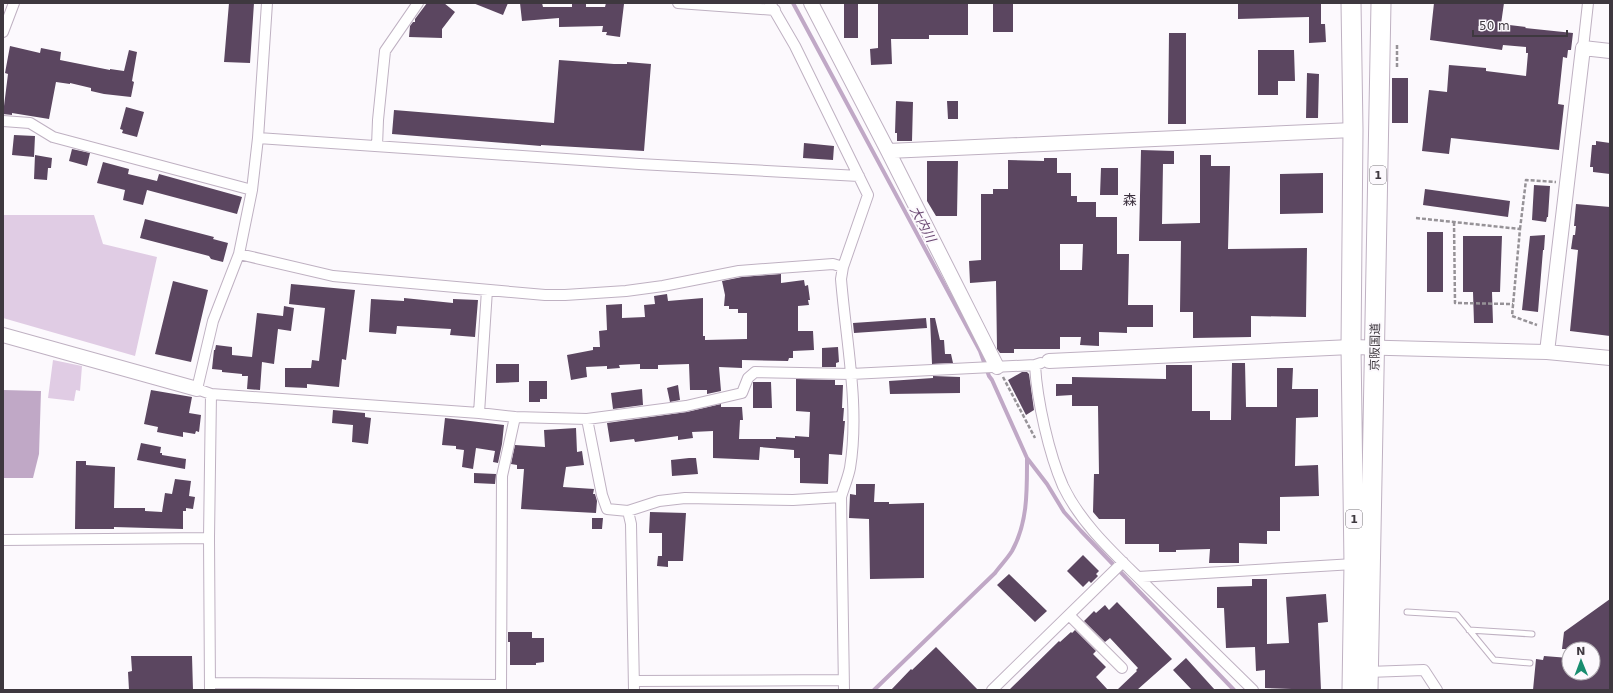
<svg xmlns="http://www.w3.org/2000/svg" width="1613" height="693" font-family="'DejaVu Sans','Noto Sans JP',sans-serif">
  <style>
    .green { fill: #e0cce4 }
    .water { fill: #c0a8c6 }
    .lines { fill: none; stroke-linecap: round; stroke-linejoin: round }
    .stream { stroke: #c0a8c6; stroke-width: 4 }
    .building { fill: #5b4660; fill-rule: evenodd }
    .lane-casing { stroke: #bfb1c2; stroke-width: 7 }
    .street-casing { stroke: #bfb1c2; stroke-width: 12 }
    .secondary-casing { stroke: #bfb1c2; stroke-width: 16 }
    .highway-casing { stroke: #bfb1c2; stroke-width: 21 }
    .path { stroke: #969297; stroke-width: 2.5; stroke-dasharray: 4 2; stroke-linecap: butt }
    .lane { stroke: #fff; stroke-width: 5 }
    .street { stroke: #fff; stroke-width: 10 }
    .secondary { stroke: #fff; stroke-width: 14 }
    .highway { stroke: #fff; stroke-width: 19 }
    .labels { text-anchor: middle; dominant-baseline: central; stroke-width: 4; stroke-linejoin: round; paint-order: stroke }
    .shield { fill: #fcf9fd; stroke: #777278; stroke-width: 1 }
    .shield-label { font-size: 11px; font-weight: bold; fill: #3e383f }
    .street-label { font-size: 12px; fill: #3e383f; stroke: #fcf9fd }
    .water-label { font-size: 13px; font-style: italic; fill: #6b4973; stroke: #fcf9fd }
    .quarter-label { font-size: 14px; fill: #3c313f; stroke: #fcf9fd }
  </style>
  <rect width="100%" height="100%" fill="#fcf9fd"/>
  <path class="green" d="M3 215H94L103 244 157 257 135 356 3 318Z
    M53 360 82 366 80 391 76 390 74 401 48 398Z"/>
  <path class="water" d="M3 390 41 391 39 454 33 478H3Z"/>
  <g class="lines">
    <path class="stream" d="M793 3 980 351 989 376 992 380 1027 458 1047 484 1064 512 1081 531 1234 690
      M874 690 995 573C1000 566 1007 559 1012 551 1028 522 1027 490 1027 458"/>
  </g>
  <path class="building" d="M229 3H254L250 63 224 62Z
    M427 3H444L455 12 442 29V38L409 37 410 26 413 22H415V19Z
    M473 3H508L503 15Z
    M520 3H542L543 7H572V3H586V7H605L606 3 624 4 620 37 606 35 607 32H602L603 26 559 27V18L522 21Z
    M844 3H858V38H844Z
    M878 3H968V35H929V39H891L892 64 871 65 870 49 878 48Z
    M993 3H1013V32H993Z
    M1238 3H1321V24H1325L1326 42 1309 43V17L1238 19Z
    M1434 3H1504L1501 24 1526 27 1525 28 1573 33 1571 50H1568L1567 58 1563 57 1558 104 1564 105 1559 150 1451 138 1449 154 1422 151 1429 90 1447 92 1449 65 1486 68V71L1526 76 1528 53H1526V47L1503 45 1502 50 1430 40Z
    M1169 33H1186V124H1168Z
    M10 46 40 53 41 48 61 52 60 60 110 70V69L124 71 129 50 137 52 132 81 134 82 131 97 104 94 91 91V88L70 83V84L56 82 49 119 12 113V115L3 114 8 74 5 73Z
    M1258 50H1294L1295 81H1278V95H1258Z
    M559 60 614 64H627V62L651 64 644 151 541 145V146L392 134 394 110 554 123Z
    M1307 73 1319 74 1318 118H1306Z
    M1392 78H1408V123H1392Z
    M896 101 913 102 912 141H897V133H895Z
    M947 101H958V119H948Z
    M126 107 144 112 137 137 122 133 123 130 120 129Z
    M14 135 35 136 34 157 12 155Z
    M1596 141 1610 143V174L1593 172V167H1590L1592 145H1596Z
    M804 143 834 146 833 160 803 158Z
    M72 149 90 153 87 166 69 161Z
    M1141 150 1174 151V164H1163L1162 224 1200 223V155H1211V166H1230L1228 249 1307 248 1306 317 1251 316V337L1193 338V312H1180L1181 241H1139Z
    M35 155 52 158 51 168H48L47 180 34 179Z
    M1044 158H1057V173H1071V196H1077V202H1096V217H1117V254H1129L1128 305H1153V327H1127V333L1099 332V346L1080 345 1081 337H1060V349H1014V353H1000L997 349 996 281 970 283 969 261 981 260V194H993V189H1008V160L1044 161ZM1060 244H1083L1082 270H1060Z
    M927 161H958L957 216H936L927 201Z
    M103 162 129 169 128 174 157 181 159 174 242 197 237 214 147 190 143 205 123 200 125 190 97 183Z
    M1101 168H1118V195H1100Z
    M1323 173V213L1280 214V174Z
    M1534 185 1550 186 1548 217H1547L1546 222 1532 220Z
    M1425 189 1510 201 1508 217 1423 205Z
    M1576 204 1610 207V336L1570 331 1578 250 1571 249 1573 235H1575L1576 226H1574Z
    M145 219 214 237 213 239 228 243 223 262 211 259 209 256 140 238Z
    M1427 232H1443V292H1427Z
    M1545 235 1544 250H1543L1538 312 1522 310 1530 236Z
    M1463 236H1502L1500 292H1492L1493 323H1474L1473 292H1463Z
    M781 274V283L804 280 805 286 808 285 810 300H808L809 305 798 306V331H813L814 350 793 351V358H789L788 361 742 360V368L719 367 721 391 707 394V390H690L689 364 658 365V369H640V364L619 365 620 368 607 369V366L586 367 587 377 571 380 567 355 593 350V347H600L599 331 607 330 606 305 622 304V318L645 317 644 305 655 304 654 296 667 294 668 301 703 298V336H705V340L747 339V313H738V309H729V306H724L725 295 722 281 742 277Z
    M173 281 208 290 191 362 155 354Z
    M291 284 355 290 346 360 342 359 339 387 307 384V388L285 387V368H311L312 360 319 361 325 308 289 304Z
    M404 298 453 303V299L478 300 475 337 450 335 451 329 397 326 396 334 369 332 371 299 404 301Z
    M284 306 294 308 291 331 278 329 274 364 262 362 260 390 247 389 248 376H242V374L222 372V370L212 369 214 350H215L216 345 232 347V355L252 357 257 313 283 316Z
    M926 318 927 328 854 333 853 323Z
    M930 318H935L940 340H944L945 354H951L953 363 932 364Z
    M838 347 839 362 836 363V367H822V348Z
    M1232 363H1245L1246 407H1277V368H1293L1292 389H1318V417L1296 418 1295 466 1318 465 1319 496 1280 497V531H1267V544L1239 543V563H1209L1210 549 1176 550V552H1159V544H1125V519H1099L1093 512 1094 474H1099L1098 406H1072V395L1056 396V384H1072V377L1166 379V365H1192V411H1210V420H1231Z
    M496 364H519V382L496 383Z
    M1022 372H1027L1029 374 1034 410 1026 415 1008 380Z
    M933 376 960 377V393L890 394 889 381 933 378Z
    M796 379 835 380V385H843L842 408H844L843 421H845L842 455 829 454 828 484 800 483V458H794V450L760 447 759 460 713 458V431L692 432 693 438 678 440V436L635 442 634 439 610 442 607 423 687 412 721 404V407H742L743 420H740L739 439H776V437L795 438V436L809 437 810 412 796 411Z
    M529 381H547V399H540V402H529Z
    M753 382H771L772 408H753Z
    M678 385 680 400 670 402 667 388Z
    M642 389 643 405 613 409 611 393Z
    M151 390 192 397 189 413 201 415 199 432 196 431 195 434 183 432V437L157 432 158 427 144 424Z
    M333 410 365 413V417L371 418 368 444 352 442 353 425 332 423Z
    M445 418 504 425 502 444 498 463 493 462 495 451 476 448 473 469 462 467 464 450 456 449V446L442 445Z
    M576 428 577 452 582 451 584 465 566 467 563 487 594 489 593 494H595L597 501 596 513 521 509 524 469H517V465L511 464 515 445 545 447 544 430Z
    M141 443 161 447 160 453H162V455L186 459 185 469 137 460Z
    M689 458H696L698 474 672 476 671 460Z
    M76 461H86V465L115 467 114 508H145V511L162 512 165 493 172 494 175 479 191 481 189 496 195 497 193 509 186 508V511H183V529L114 527V529H75Z
    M474 473 496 474 495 484 474 483Z
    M856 484H875L874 502H889V504L924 503V578L870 579 869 519 849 518 850 494 856 495Z
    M650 512 686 513 683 561H668V567L657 566 658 556H662V533H649Z
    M592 518H603L602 529H592Z
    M1083 555 1099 571 1096 574 1098 576 1091 583 1089 581 1083 587 1067 571Z
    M1009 574 1047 611 1035 622 997 585Z
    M1252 579H1267V644L1289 643 1286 597 1326 594 1328 622 1318 623 1321 690 1265 688V670L1256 671 1255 647 1226 648 1224 608H1217V587L1252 586Z
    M1610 599V690H1533L1536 659 1543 660 1544 656 1569 658V673H1593V649H1562L1564 632Z
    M1117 602 1172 659 1137 690H1117L1137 671 1136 670 1138 668 1110 638 1105 642 1084 621 1094 611 1096 613 1105 605 1109 610Z
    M1075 630 1096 651 1093 654 1106 667 1096 677 1108 690H1009L1059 641 1060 642 1071 632 1072 633Z
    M508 632H532V638H544V662L536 663V665H510V642H508Z
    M936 647 978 690H891L911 669 912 670Z
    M131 656H192L193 690H129L128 672 132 671Z
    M1186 658 1215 690H1192L1173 670Z"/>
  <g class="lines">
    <g class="lane-casing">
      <path id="lane" d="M1407 612 1457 615 1494 660 1530 663
        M1469 630 1532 634"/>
    </g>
    <g class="street-casing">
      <path id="street" d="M267 3 258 138 252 190 239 254 213 321 197 389 211 394 479 413 515 417 587 419 686 406 742 393 748 378 755 372 851 374 1035 365
        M678 3 775 10
        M3 32 14 3
        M1583 48 1588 3
        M3 121 30 123 53 137 252 190
        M258 138 639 164 859 176
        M377 146 378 120 385 51 418 3
        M239 254 333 276 545 295H565L626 291 663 286 739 271 833 264 843 267
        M1041 363 1035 365C1037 401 1049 454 1063 486 1082 526 1118 557 1149 588 1184 622 1218 656 1253 690
        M479 413 487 290
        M587 419 602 495 607 509 628 511 659 501 685 498 793 500 841 497C844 487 848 478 850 468 860 407 846 341 841 279L843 267 868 195 795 46 770 3
        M841 497 844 690
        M628 511 631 524 634 690
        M3 540 209 538
        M1138 577 1354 564
        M1069 615 1122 668
        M1368 672 1424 670 1437 690
        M634 681 844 680
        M210 683 501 685
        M210 690 209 538 211 394
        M501 690 502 476 515 417
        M992 690 1123 562"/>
    </g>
    <g class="secondary-casing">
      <path id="secondary" d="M811 3 888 151 997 367
        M888 151 1353 130
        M3 335 197 389
        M1547 352 1583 48 1610 51
        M1049 361 1351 347 1547 352 1610 358"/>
    </g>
    <g class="highway-casing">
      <path id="highway" d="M1351 3 1353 130 1351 347 1354 564 1352 690
        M1368 690 1381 3"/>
    </g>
    <path class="path" d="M1397 45V67
      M1416 218 1520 229 1512 316 1537 325
      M1454 222 1455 303 1513 304
      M1520 229 1526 180 1556 182
      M1003 377 1035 438"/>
    <use href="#lane" class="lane"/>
    <use href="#street" class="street"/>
    <use href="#secondary" class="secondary"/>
    <use href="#highway" class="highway"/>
  </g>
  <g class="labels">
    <g class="shield">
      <rect x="1370" y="166" width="16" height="18" rx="3"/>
      <rect x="1346" y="510" width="16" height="18" rx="3"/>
    </g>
    <g class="shield-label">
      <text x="1378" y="175">1</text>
      <text x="1354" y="519">1</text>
    </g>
    <g class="street-label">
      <text transform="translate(1375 347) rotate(-89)">京阪国道</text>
    </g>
    <g class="water-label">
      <text transform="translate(923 224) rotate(62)">大内川</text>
    </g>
    <g class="quarter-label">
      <text x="1130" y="200">森</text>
    </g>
  </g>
  <rect width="1613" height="693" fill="none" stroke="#3e383f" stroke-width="8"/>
  <g transform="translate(1581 661) rotate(359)"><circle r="19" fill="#fcf9fd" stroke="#b0acb1"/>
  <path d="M0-3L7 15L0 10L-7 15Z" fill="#188d6f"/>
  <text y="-6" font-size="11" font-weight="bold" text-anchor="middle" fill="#3e383f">N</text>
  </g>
  <path d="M1473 30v6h94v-6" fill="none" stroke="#3e383f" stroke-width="2"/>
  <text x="1479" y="30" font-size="12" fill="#3e383f" stroke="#fcf9fd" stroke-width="3" paint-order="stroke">50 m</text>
</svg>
